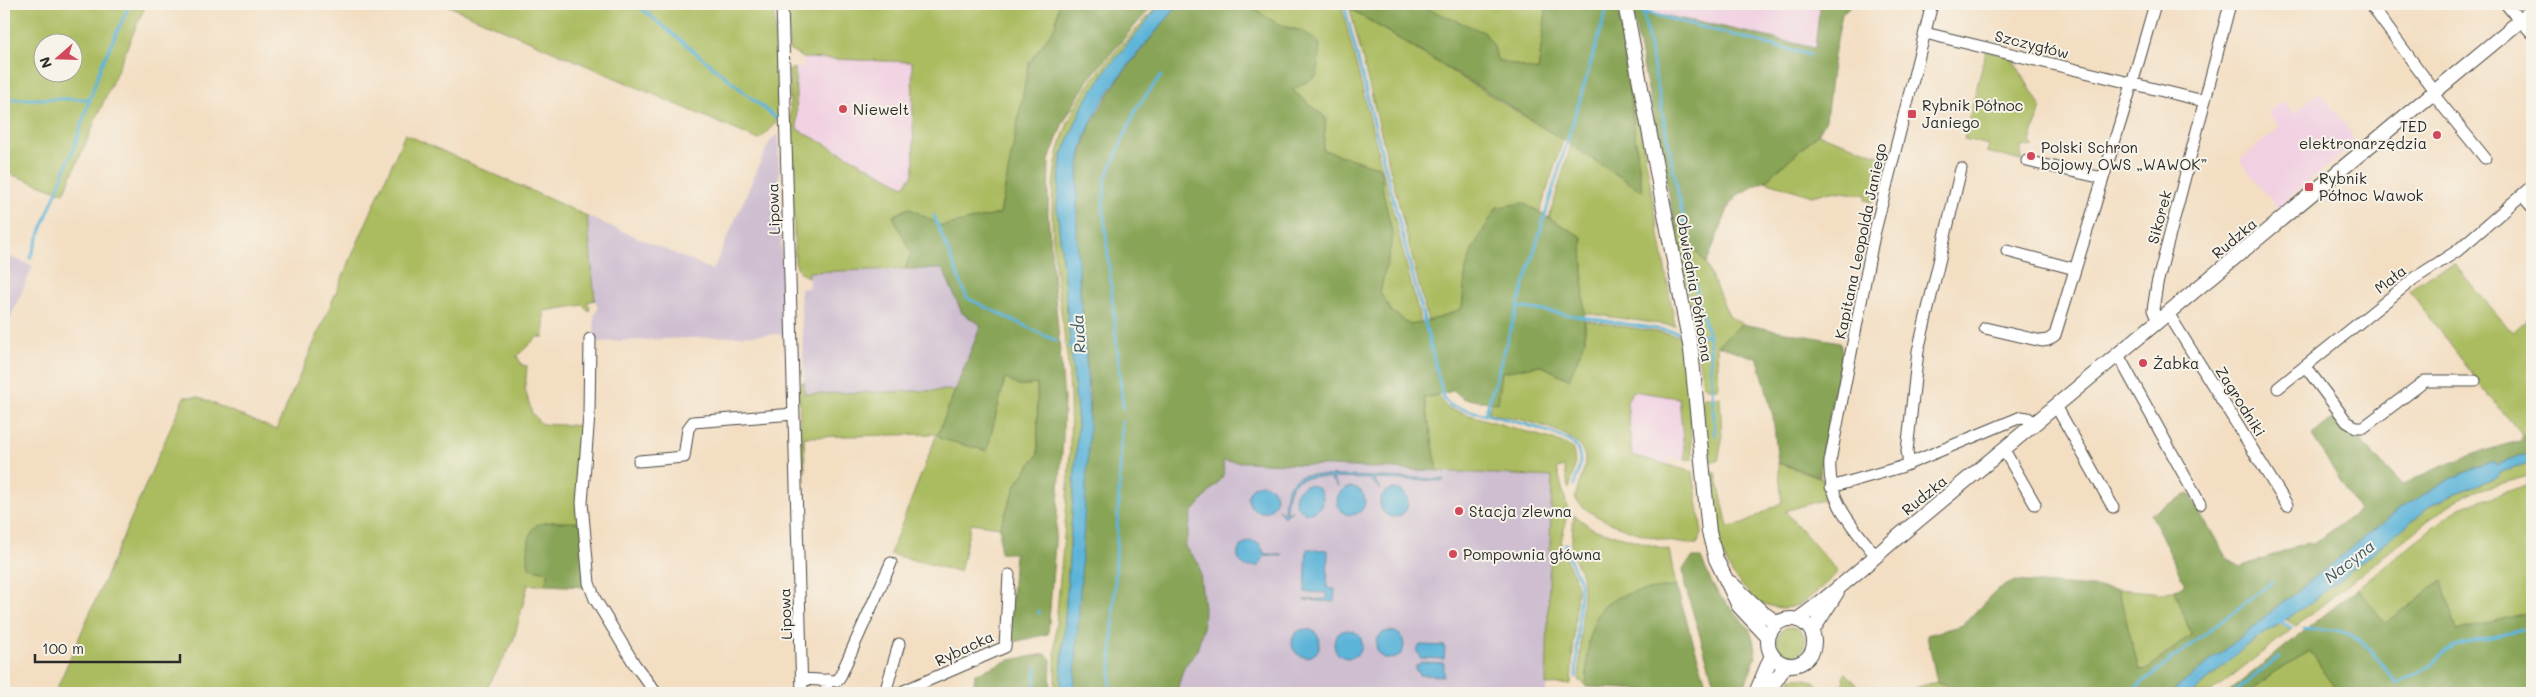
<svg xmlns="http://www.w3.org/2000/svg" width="2536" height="697" font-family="Mali,sans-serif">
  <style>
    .built { fill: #f1d0e2 }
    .industrial { fill: #cebed0 }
    .green { fill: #abbc60; stroke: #6b7446; fill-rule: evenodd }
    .forest { fill: #88a456; stroke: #5a6840 }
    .water { fill: #5bb4d9; stroke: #437082 }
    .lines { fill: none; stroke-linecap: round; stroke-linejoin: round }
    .stream { stroke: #5bb4d9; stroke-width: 3 }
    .minor-casing { stroke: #494642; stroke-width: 13 }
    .major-casing { stroke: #494642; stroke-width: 16 }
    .minor { stroke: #fff; stroke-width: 11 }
    .major { stroke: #fff; stroke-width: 14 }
    .poi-dot { fill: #d1495b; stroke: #f7f3e8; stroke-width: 2 }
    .labels { text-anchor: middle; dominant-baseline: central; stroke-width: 4; stroke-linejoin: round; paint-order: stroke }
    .street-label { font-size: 15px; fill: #2b2b2b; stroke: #f7f3e8 }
    .poi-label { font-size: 15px; fill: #2b2b2b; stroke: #f7f3e8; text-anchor: start }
    .water-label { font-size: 16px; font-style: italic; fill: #3c5b68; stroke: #f7f3e8 }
  </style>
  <rect width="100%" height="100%" fill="#f7f3e8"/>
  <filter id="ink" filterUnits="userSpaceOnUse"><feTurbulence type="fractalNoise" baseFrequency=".02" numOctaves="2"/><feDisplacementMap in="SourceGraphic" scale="10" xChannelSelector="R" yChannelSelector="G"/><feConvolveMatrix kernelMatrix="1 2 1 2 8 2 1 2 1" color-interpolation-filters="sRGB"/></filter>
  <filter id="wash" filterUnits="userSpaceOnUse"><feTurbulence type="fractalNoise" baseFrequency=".0096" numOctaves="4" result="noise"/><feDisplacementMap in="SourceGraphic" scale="20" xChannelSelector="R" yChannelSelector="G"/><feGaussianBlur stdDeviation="1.12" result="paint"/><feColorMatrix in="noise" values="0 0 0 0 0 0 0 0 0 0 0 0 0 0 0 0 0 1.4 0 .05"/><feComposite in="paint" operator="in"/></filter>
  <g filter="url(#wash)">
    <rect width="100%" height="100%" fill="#f3dec2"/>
    <path class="built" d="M1646 4H1820L1815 49 1648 11Z
      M803 58 912 62 914 168 913 174 904 186 797 129 795 68H803Z
      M2321 93 2352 134 2353 148 2350 147 2277 208 2240 160 2280 127 2268 112 2283 101 2294 114 2312 98Z
      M1633 391 1679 398 1685 460 1669 457 1667 465 1632 455 1627 401Z"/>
    <path class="industrial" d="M778 133 784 334 595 342 594 317 598 308 595 300 587 216 713 270 769 143Z
      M4 254 33 266 4 333Z
      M943 269 962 313 981 325 955 390 805 394 800 290 809 287 808 272Z
      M1223 461 1552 477 1546 693H1176L1184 667 1197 651 1203 628 1204 608 1199 564 1185 547 1192 513 1224 475Z"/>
    <path class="green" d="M4 4H146L64 193 4 172ZM42 42H72V72H42Z
      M444 4H774L779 119 759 140Z
      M787 4H1059L1055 27 1029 63 1000 214 942 226 908 208 893 216 911 253 905 269 809 272 808 277 800 273 795 262 789 70 795 68 797 129 904 186 913 174 914 168 912 62 803 58 789 50Z
      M1159 4H1161L1106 70 1084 103 1061 158 1057 207 1078 424 1060 693H1055C1056 671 1054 648 1056 625 1062 549 1073 468 1070 392 1066 307 1033 205 1068 123 1087 76 1127 41 1159 4Z
      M1250 4H1341L1421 323 1411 325 1391 311 1380 292 1393 236 1383 193 1381 168 1323 150 1326 118 1292 90 1303 31C1284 27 1262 19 1250 4Z
      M1416 4H1547L1538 71 1497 60 1494 46 1447 18Z
      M1350 9 1563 140 1540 212 1523 203 1466 269 1462 308 1442 317 1428 321Z
      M1986 51 2012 58 2041 107 2030 142 2034 147 2021 146V161L1987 152 1989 145 1964 139Z
      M1629 89 1636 103 1675 326 1584 313 1582 237 1549 218 1571 145 1642 190Z
      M405 134 587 216 595 300 587 302 590 307 589 311 583 305 544 311V337H537L517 356 522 365 527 366 525 389 532 413 541 424 587 426 581 523C546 522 529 515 528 559L537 570 549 572 545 585H528L513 642 484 693H55L184 397H198L276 430Z
      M1818 134 1884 157 1872 202 1865 200 1866 195 1832 191 1812 196 1765 181Z
      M1675 224 1706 264 1729 316 1742 324 1717 345 1719 388H1708L1703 385Z
      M2454 264 2512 332 2532 314V439L2531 436H2523L2483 388 2409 290 2428 276Z
      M1585 320 1681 336 1690 394 1692 459 1685 460 1679 398 1633 391 1627 401 1632 455 1693 472 1702 534 1697 544C1671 546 1588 522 1575 498 1577 487 1585 471 1585 461 1586 429 1512 418 1488 413L1492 402H1498L1502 372 1540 365 1568 379 1585 341Z
      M1005 378 1018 386 1037 384 1038 454 1017 483 1000 527 971 523 960 572 890 554 937 434 804 437 805 472H801L799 390 801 383 804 381 805 394 955 390 938 434 987 451Z
      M1438 395 1446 407 1453 410 1554 440 1572 448C1578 463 1573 475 1569 489L1564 467 1557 469 1568 510 1561 542 1563 554 1574 575 1577 588 1571 684 1546 685 1552 477 1438 471 1424 398Z
      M1704 397H1720L1722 440 1718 461H1709L1702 403Z
      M1778 463 1822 478 1831 511 1822 500 1785 511 1838 572C1814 593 1797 619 1763 603L1760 606 1733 575 1724 557 1714 529 1708 472 1716 473 1728 527 1743 524 1782 502Z
      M2532 463V475L2478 490 2457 500 2440 511 2296 626 2286 620 2432 505 2448 496 2492 479 2498 476 2497 473Z
      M2532 483V594L2528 595 2530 612 2456 631 2441 580 2385 624 2358 588 2443 519 2462 507Z
      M1574 515 1593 529 1669 550 1676 586 1618 597 1590 634 1586 687 1583 682 1579 681 1583 588 1582 575 1571 551Z
      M2118 589 2163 593 2175 589 2191 635 2145 671H2139Z
      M2280 624 2291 630 2210 693H2193L2247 645Z
      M1777 641a14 14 0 1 1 28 0a14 14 0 1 1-28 0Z
      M2310 651 2339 693H2249L2274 672Z
      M1846 673 1862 690 1875 693H1782L1792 678C1808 676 1817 684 1830 693L1844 682 1843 677Z
      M1937 682 1972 693H1894Z"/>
    <path class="forest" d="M1059 4H1154L1088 80 1063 123 1049 160 1048 215 1064 398 1063 439 1048 634 1009 643 1015 553H1000V527L1017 483 1038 454 1037 384 1018 386 1005 378 987 451 941 439 938 434 981 325 962 313 943 269H905L911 253 893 216 909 208 942 226 1000 214 1029 63 1055 27Z
      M1179 4H1250L1266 17 1287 28 1303 31 1320 44 1317 76 1292 90 1326 118 1323 150 1381 168 1383 193 1393 236 1380 292 1391 311 1411 325 1442 317 1462 308 1466 269 1473 248 1497 207 1523 203 1582 237 1585 341 1569 379 1540 365 1502 372 1498 403 1465 399 1453 391 1424 398 1438 471 1223 461 1224 475 1192 513 1185 547 1199 564 1204 608 1203 628 1197 651 1184 667 1176 693H1074L1090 398 1076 240 1078 165 1090 126 1109 94 1125 70Z
      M1342 4H1416L1484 32 1494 46 1497 60 1538 71 1547 4H1583L1619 12 1642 191 1499 99Z
      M1820 4H1852L1842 14 1834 55 1826 120 1818 134 1765 181 1741 193 1730 204 1706 264 1675 224 1632 10 1719 26 1815 48Z
      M1742 324 1840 342 1842 352 1822 454 1820 476 1778 463 1773 416 1758 359 1717 345Z
      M2337 415 2402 485C2441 465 2478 451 2520 441L2523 436H2531L2532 452 2496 465 2491 462 2452 478 2401 508 2171 693H1972L1937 682 1927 635 1963 625 1996 590 2015 581 2118 589 2139 670 2145 671 2191 635 2175 589 2185 585 2151 514 2189 493 2226 557 2240 567 2305 543 2313 544 2359 511 2312 435Z
      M550 522H581L586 587 545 585 549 572 529 568C527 557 527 530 537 525 541 523 546 523 550 522Z
      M1692 558H1701L1710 579 1719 595 1749 628 1753 639 1756 657 1742 693H1717L1685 586 1683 568Z
      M2442 580 2456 631 2530 612 2528 595 2532 594V693H2339L2310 651 2274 672 2249 693H2227L2358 588 2385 623Z
      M1676 586 1709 693 1586 687C1588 657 1584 611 1618 597 1636 590 1658 589 1676 586Z
      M1046 654 1051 659 1050 693H973L975 674 1009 660Z"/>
    <path class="water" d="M1161 4H1179C1148 42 1111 80 1090 125 1078 152 1077 179 1077 207 1075 284 1090 360 1089 437L1074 693H1060L1078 424 1057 207 1061 158 1084 103 1106 70Z
      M2532 452V463L2498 473 2499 476 2492 479 2448 496 2432 505 2309 604 2247 645 2193 693H2171L2401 508 2452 478 2491 462H2495L2497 465Z
      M1304 475H1312L1444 479V481L1374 479 1381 490 1370 479 1332 478 1339 488 1329 478C1298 476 1287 478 1286 512L1293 510 1284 517 1278 509 1284 513C1285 496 1285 481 1304 475Z
      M1248 498a14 14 0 1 1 28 0a14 14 0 1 1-28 0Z
      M1295 499a14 14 0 1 1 28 0a14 14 0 1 1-28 0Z
      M1337 501a14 14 0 1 1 28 0a14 14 0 1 1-28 0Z
      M1380 503a14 14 0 1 1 28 0a14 14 0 1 1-28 0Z
      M1251 541 1259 543 1265 554H1282V556L1265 555 1259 566 1246 567C1233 559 1236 544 1251 541Z
      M1307 549 1328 550 1327 588 1335 589 1334 602 1304 600 1327 599V593L1305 592Z
      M1292 643a14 14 0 1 1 28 0a14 14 0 1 1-28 0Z
      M1334 644a14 14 0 1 1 28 0a14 14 0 1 1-28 0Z
      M1376 645a14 14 0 1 1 28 0a14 14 0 1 1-28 0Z
      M1420 645 1445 646 1444 659 1420 658 1417 651Z
      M1420 662 1444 663V676L1419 675V672L1416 671V665H1420Z"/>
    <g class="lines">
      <path class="stream" d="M636 4 776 118
        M1344 4 1444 399 1451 406C1476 413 1563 429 1576 447 1584 459 1578 473 1574 485
        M1601 4 1608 6
        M1645 4 1643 12 1700 307 1709 336 1715 435
        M1640 11 1810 55
        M4 99H90
        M934 216 967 298 1056 341
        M30 258 74 147 101 66 130 4
        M1519 307 1683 333
        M1692 334 1709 336
        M1069 346 1071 347
        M1123 408 1103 203 1106 178 1137 107 1161 76
        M1485 415 1604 19 1608 6H1612
        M1566 544C1565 558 1578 570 1580 584L1576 677
        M1039 613V611
        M2280 621 2292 628
        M2304 629C2316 631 2327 628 2339 631 2366 636 2381 665 2398 684L2432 664 2453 646 2532 628
        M1035 693 1036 667
        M1110 693 1122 422
        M2129 693 2272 582
        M2233 693 2279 657"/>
    </g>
  </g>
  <g filter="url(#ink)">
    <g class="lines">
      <g class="minor-casing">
        <path id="minor" d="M782 4 802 693
          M2370 4 2435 92
          M2506 4 2520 21
          M2521 21 2532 33
          M1925 33 2204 101
          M2433 94 2485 158
          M2027 161 2103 178
          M2522 195 2532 207
          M2007 251 2075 269
          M2168 313 2287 505
          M2158 322 2153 310 2157 284 2230 4
          M1985 328 2042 341 2048 340 2055 335 2132 84 2155 4
          M590 339 589 415 582 503 589 583 595 599 635 665 656 693
          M2118 355 2200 504
          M2305 366 2347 422 2356 427H2364L2425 381H2475
          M2278 388 2415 278 2457 251 2532 186
          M2056 406 2113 507
          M2004 450 2035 504
          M639 461 684 457 688 429 693 422 794 414
          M1909 464 1907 451 1918 351 1961 169
          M1831 487 1901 467 2021 417 2028 418 2035 424
          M1876 556C1853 527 1827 500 1830 461L1874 235 1932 4
          M802 679 837 681 839 679 891 563
          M826 693 827 680
          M885 693 899 644
          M899 693 1005 647 1009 575"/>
      </g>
      <g class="major-casing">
        <path id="major" d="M1625 4 1691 350 1709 532 1716 559 1739 606 1768 637
          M1731 583 1763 613 1777 623
          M1768 642a23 23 0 1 1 46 0a23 23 0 1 1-46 0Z
          M1797 620C1831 596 1862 568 1893 541L2532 11
          M1812 631 1837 592
          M1756 693 1772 655
          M1767 693 1786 665"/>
      </g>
      <use href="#minor" class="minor"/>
      <use href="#major" class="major"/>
    </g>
  </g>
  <g class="poi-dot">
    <circle cx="843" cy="109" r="5"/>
    <rect x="1907" y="109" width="10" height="10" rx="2.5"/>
    <circle cx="2437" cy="135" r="5"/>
    <circle cx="2031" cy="156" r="5"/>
    <rect x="2304" y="182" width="10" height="10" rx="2.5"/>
    <circle cx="2143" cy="363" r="5"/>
    <circle cx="1459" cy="511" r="5"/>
    <circle cx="1453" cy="554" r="5"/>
  </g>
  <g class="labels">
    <g class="street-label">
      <text transform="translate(2032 44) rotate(14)">Szczygłów</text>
      <text transform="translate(773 209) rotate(-92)">Lipowa</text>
      <text transform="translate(2159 217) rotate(-75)">Sikorek</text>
      <text transform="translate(2234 238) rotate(-40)">Rudzka</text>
      <text transform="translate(1860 241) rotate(-78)">Kapitana Leopolda Janiego</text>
      <text transform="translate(2390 279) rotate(-38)">Mała</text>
      <text transform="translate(1695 288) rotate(80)">Obwiednia Północna</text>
      <text transform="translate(2241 401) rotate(58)">Zagrodniki</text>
      <text transform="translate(1924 495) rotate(-39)">Rudzka</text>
      <text transform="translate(785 614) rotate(-92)">Lipowa</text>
      <text transform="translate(964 648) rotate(-25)">Rybacka</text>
    </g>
    <g class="poi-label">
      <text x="1922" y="105">Rybnik Północ<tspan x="1922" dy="17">Janiego</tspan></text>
      <text x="853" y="109">Niewelt</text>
      <text x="2427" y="126" text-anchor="end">TED<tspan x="2427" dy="17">elektronarzędzia</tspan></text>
      <text x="2041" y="147">Polski Schron<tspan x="2041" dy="17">bojowy OWS „WAWOK”</tspan></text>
      <text x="2319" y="178">Rybnik<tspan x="2319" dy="17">Północ Wawok</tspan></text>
      <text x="2153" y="363">Żabka</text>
      <text x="1469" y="511">Stacja zlewna</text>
      <text x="1463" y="554">Pompownia główna</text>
    </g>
    <g class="water-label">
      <text transform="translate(1078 334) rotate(-94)">Ruda</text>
      <text transform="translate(2349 561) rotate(-38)">Nacyna</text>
    </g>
  </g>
  <rect width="2536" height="697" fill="none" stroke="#f7f3e8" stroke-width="20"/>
  <g transform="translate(58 58) rotate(250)"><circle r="24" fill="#f7f3e8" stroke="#a5a39c"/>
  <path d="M0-4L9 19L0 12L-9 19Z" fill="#d1495b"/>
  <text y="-8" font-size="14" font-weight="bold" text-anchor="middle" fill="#2b2b2b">N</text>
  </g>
  <path d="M35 654v8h145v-8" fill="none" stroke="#2b2b2b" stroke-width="2.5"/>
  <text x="42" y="654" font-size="15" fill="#2b2b2b" stroke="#f7f3e8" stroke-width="4" paint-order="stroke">100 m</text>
</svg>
